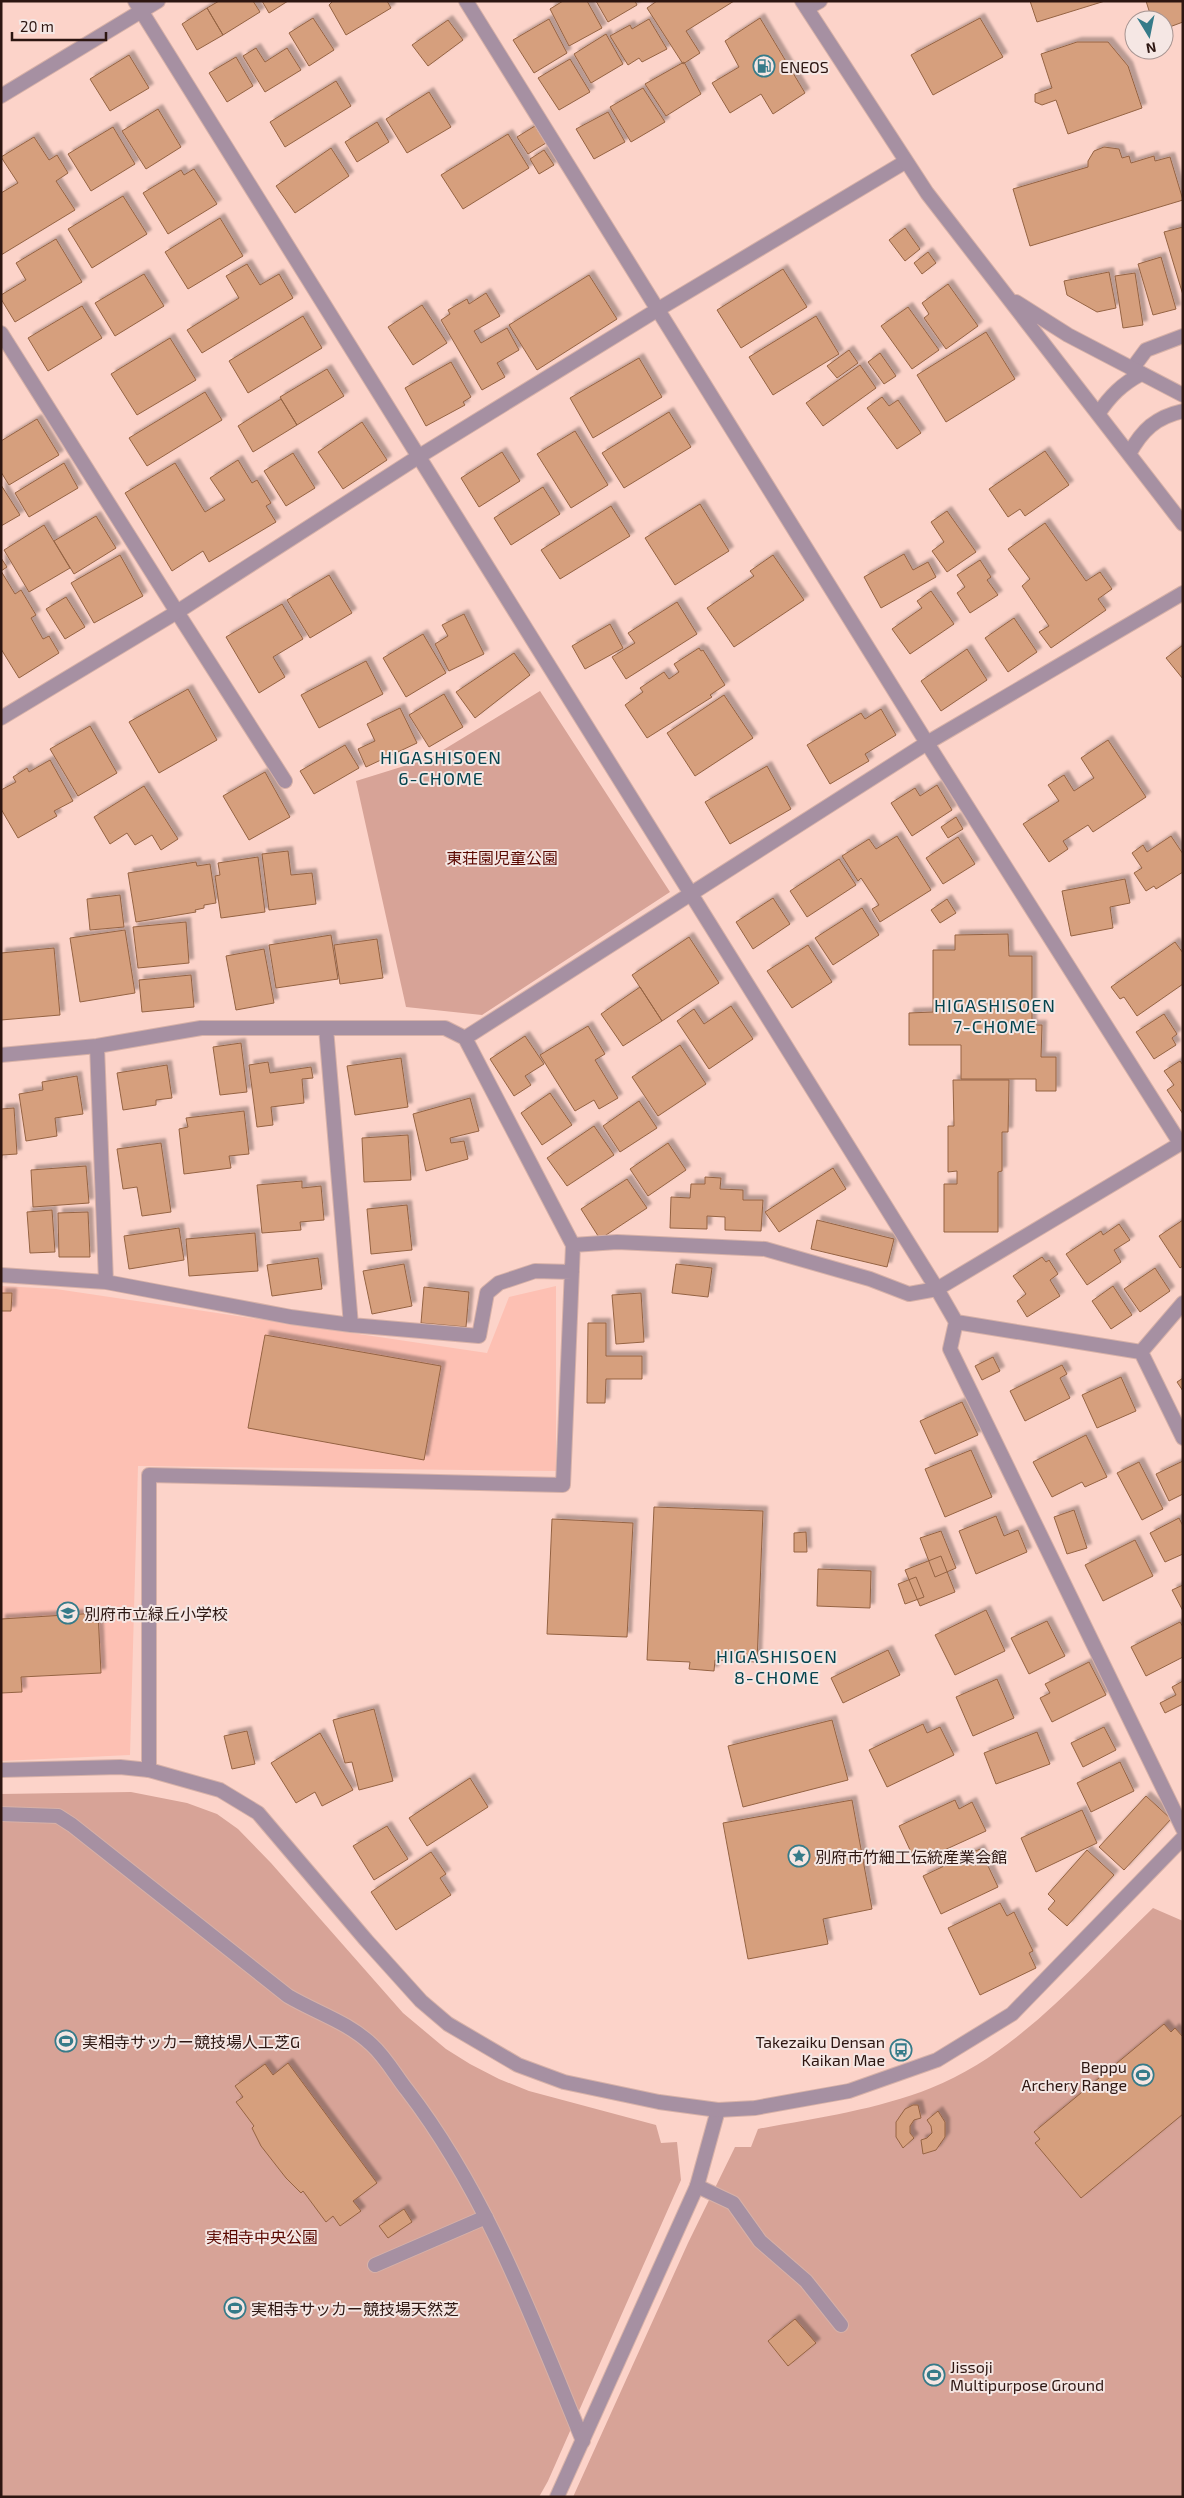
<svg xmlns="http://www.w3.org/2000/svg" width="1184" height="2498" font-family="'Exo 2','Noto Sans JP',sans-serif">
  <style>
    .built { fill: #fdc0b3 }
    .green { fill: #d7a397 }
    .building { fill: #d69f7d; stroke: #956343; filter: url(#shadow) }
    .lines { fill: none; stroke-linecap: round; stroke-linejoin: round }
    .service-casing { stroke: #d7b1a8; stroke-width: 16 }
    .minor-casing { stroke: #d7b1a8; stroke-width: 16 }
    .tertiary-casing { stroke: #d7b1a8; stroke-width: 16 }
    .service { stroke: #a690a2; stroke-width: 14 }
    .minor { stroke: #a690a2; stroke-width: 14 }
    .tertiary { stroke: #a690a2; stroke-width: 14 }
    .labels { text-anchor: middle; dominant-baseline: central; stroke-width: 4; stroke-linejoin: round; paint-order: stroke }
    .poi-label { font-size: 16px; fill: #2d1611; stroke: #f5e7e4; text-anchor: start }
    .park-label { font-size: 16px; fill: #5a0800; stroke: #f5e7e4 }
    .neighbourhood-label { font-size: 18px; letter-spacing: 1px; fill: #04444e; stroke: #f5e7e4 }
  </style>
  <defs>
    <filter id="shadow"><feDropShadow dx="4.5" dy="-4.5" stdDeviation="1" flood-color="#0004"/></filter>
  </defs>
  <rect width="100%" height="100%" fill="#fcd3c9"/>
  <path class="built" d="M1 1286 56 1289 487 1353 509 1297 556 1286V1471L138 1466 130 1755 1 1761Z"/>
  <path class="green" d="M540 691 670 892 482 1015 406 1007 356 781 430 758Z
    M131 1792 187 1803 217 1814 238 1829 271 1863 403 2013 446 2049 470 2064 499 2079 529 2091 656 2125 661 2143 677 2142 681 2180 548 2481 539 2497H1V1794Z
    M1153 1908 1183 1921V2497H573L688 2243 735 2147H751L758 2129C816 2118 876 2110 931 2088 1020 2052 1085 1973 1153 1908Z"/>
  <path class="building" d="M219 1H253L260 12 223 35 207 8Z
    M262 1H288L269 13Z
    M333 1H387L391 8 346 35 329 5Z
    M563 1H587L602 28 569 46 550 9Z
    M596 1H635L637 5 608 22Z
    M657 1H734L686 31 700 53 683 64 647 8Z
    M1030 1H1105L1037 22Z
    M1146 1H1183V22L1164 29V20H1152Z
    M207 8 223 35 197 50 182 24Z
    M313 18 334 50 309 66 289 33Z
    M760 18 805 93 773 114 761 94 730 113 712 83 739 67 725 41Z
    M980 18 1003 57 933 95 911 55Z
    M549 19 567 53 534 73 513 40Z
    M649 19 667 49 642 62 639 58 628 65 610 36 630 25 632 29Z
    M448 20 463 40 428 66 412 45Z
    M606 34 623 64 591 83 574 54Z
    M1077 42H1108L1128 66 1142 108 1068 134 1056 100 1042 105 1035 102V94L1052 88 1041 54Z
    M256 48 265 62 287 48 301 70 265 92 243 56Z
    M129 55 149 88 110 111 90 79Z
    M236 57 253 86 227 102 209 73Z
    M570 59 590 92 559 110 538 78Z
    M684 62 701 94 666 116 645 84Z
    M336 81 351 106 285 147 270 122Z
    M643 88 665 122 631 142 610 107Z
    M429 92 451 127 407 153 386 119Z
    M158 109 181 147 146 169 122 131Z
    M608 112 625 142 594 159 576 129Z
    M377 122 389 142 357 162 345 142Z
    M535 126 546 143 528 154 517 137Z
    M113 127 135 164 91 191 68 154Z
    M508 134 529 168 463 209 441 175Z
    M34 137 49 160 57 155 68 173 56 181 75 210 1 255V193L18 183 1 157Z
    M1104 147 1119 149 1122 158 1129 156 1131 163 1154 156 1155 161 1170 157 1183 200 1030 246 1013 189 1088 167V161L1094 151Z
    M331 148 349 176 295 213 276 186Z
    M544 150 554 165 539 174 530 159Z
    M194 169 217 204 168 234 143 193 181 170 184 175Z
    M123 196 147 234 92 268 68 229Z
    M220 218 243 256 188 289 165 252Z
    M1183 227V295L1164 232Z
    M905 228 920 249 905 261 889 240Z
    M56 239 82 282 15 322 1 299V295L26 280 16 263Z
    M928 252 936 263 922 274 914 263Z
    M1161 257 1176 309 1153 315 1138 264Z
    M247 264 260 285 279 274 293 298 202 353 187 330 239 298 226 276Z
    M783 269 807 307 741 348 717 310Z
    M1109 272 1116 308 1097 312 1067 295 1064 281Z
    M1135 273 1143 325 1123 328 1115 276Z
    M144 274 164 306 115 336 95 303Z
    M589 275 617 319 537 370 509 325Z
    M948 284 978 326 946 349 924 318 929 314 922 303Z
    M486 293 500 316 474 331 481 343 507 328 519 350 497 363 505 377 482 390 441 320 450 314 448 310 467 299 469 304Z
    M422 305 447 343 413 365 388 327Z
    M82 306 102 338 48 371 28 338Z
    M908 307 939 350 912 369 881 326Z
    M303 316 322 348 248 393 229 361Z
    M816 316 839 354 773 395 749 357Z
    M986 332 1015 379 946 422 917 375Z
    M170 338 196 380 137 415 111 374Z
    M849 350 858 363 837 378 827 366Z
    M880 353 896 376 884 384 868 362Z
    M639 358 662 397 593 438 570 398Z
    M451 362 471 397 463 402 465 405 426 426 405 388Z
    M860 365 876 388 823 426 806 403Z
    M327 369 344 396 297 425 280 397Z
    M205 392 222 420 147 466 129 438Z
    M882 397 889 406 898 400 921 433 897 449 867 408Z
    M281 399 297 425 253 452 238 426Z
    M669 412 691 447 624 488 602 453Z
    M37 419 59 455 9 485 1 472V441Z
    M362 422 387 460 343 489 318 452Z
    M575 431 608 485 571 508 537 454Z
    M1045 451 1069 485 1025 516 1020 509 1008 517 989 489Z
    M502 452 520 481 479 507 461 478Z
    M293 453 315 488 286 506 264 471Z
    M238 460 252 483 257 480 271 503 266 506 276 522 209 562 203 551 172 571 125 493 175 463 205 512 225 500 210 478Z
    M64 463 78 488 29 517 15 493Z
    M1 485 20 515 1 526Z
    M543 487 560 514 511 545 494 518Z
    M700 504 729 551 675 585 645 538Z
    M611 506 630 536 560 579 541 550Z
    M947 511 976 552 947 572 932 551 944 542 931 522Z
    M96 516 116 548 74 574 54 541Z
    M1045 523 1086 581 1100 572 1112 589 1098 599 1106 610 1051 648 1039 632 1049 626 1022 586 1030 579 1008 549Z
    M44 525 70 568 29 592 4 550Z
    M904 554 913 570 928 562 936 577 881 608 864 577Z
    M120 555 143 596 94 623 71 583Z
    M773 555 804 600 734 647 707 608 754 576 750 571Z
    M1 558 7 567 1 571Z
    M980 560 991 577 987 580 998 595 970 613 957 593 965 587 957 575Z
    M1 571 15 594 21 590 36 615 31 618 43 639 49 636 59 653 19 678 1 649Z
    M329 575 352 613 310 638 287 600Z
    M931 591 954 624 910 654 892 629 922 608 917 601Z
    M66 597 85 627 65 639 46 609Z
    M677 602 697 634 626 679 612 657 635 643 628 633Z
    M282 604 303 639 273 657 285 677 259 693 226 637Z
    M464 614 484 654 449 671 435 644 448 636 442 625Z
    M1014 618 1037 652 1008 672 985 638Z
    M610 624 623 648 585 669 572 646Z
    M423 634 446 673 406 697 383 658Z
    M1183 645V679L1166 658Z
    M699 648 701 651 703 650 725 685 710 695 712 697 647 738 625 705 643 692 640 688 664 672 669 679 679 672 674 664Z
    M967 649 987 680 941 711 921 681Z
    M514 653 530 675 475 718 456 692Z
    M366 661 383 694 319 728 301 695Z
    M188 689 217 740 159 773 129 722Z
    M444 694 463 727 429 747 409 715Z
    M724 695 753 738 695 776 667 733Z
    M400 708 417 743 366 767 358 749 375 741 367 724Z
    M881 709 896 735 865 754 869 761 830 784 807 745 861 713 865 719Z
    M90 726 117 773 78 796 50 749Z
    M1108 740 1146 797 1093 832 1088 825 1063 841 1068 849 1049 862 1023 824 1059 801 1048 785 1064 775 1074 791 1094 778 1081 758Z
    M345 745 359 768 314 794 300 771Z
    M50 760 73 801 54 811 57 816 18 838 1 809V790L16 782 13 777 27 768 29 772Z
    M767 766 791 809 730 844 705 802Z
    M265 772 290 817 249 840 223 796Z
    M937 785 952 810 912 836 891 803 915 788 920 796Z
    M144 786 178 839 161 850 152 835 135 845 127 833 110 844 94 817Z
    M956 817 963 829 948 838 941 827Z
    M897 836 931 890 880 922 872 909 879 905 861 878 858 881 842 856 869 839 876 849Z
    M1171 836 1183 854V872L1156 889 1154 886 1146 891 1134 873 1142 868 1132 853 1143 845 1147 852Z
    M958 837 975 864 943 884 926 858Z
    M288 851 291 875 312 873 316 904 269 910 262 854Z
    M258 857 265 912 221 918 215 876 220 875 218 863Z
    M839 859 856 885 807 917 790 891Z
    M196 862 197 866 210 864 216 903 204 905V908L195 910 196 912 136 922 128 873Z
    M1125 879 1130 903 1110 907 1113 928 1071 936 1062 891Z
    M120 895 124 927 90 930 87 899Z
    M773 898 790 924 753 949 736 922Z
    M947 899 956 913 940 923 931 910Z
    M862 908 879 935 833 965 815 938Z
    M186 922 189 963 138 968 133 927Z
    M125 930 135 993 80 1002 70 938Z
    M1008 934 1009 956H1032V1025H1042L1041 1057H1056V1091H1036V1079H961V1045H909V1013L933 1012V950H955V935Z
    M331 935 338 979 276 988 269 945Z
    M689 937 719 983 662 1021 632 975Z
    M377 939 383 978 340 984 334 945Z
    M1175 942 1183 953V984L1137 1016 1124 997 1120 999 1111 987Z
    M808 945 832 982 792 1008 767 971Z
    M54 948 60 1015 1 1020V953Z
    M264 949 274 1003 236 1010 226 956Z
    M191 975 194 1007 142 1012 139 980Z
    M640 987 662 1021 623 1046 601 1014Z
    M731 1006 753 1039 709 1069 677 1021 694 1009 704 1024Z
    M1164 1014 1177 1034 1172 1038 1176 1045 1154 1059 1136 1032Z
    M588 1026 605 1054 595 1060 618 1098 599 1109 594 1100 575 1111 540 1055Z
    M525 1036 544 1064 525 1076 531 1085 514 1096 490 1059Z
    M241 1043 247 1092 220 1095 213 1047Z
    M680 1045 706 1084 658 1116 632 1077Z
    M401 1058 408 1107 355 1115 347 1066Z
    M1180 1061 1183 1065V1114L1167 1090 1174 1085 1164 1071Z
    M268 1062 270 1073 311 1067 313 1078 302 1079 304 1103 271 1107 273 1125 257 1127 249 1065Z
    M167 1065 172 1098 156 1100V1105L123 1110 117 1073Z
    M77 1076 83 1114 55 1118 57 1136 26 1141 19 1094 43 1090 42 1082Z
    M953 1080H1009L1008 1132H1002V1171L998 1172V1232H944V1184H957V1171L948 1172V1126H954Z
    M550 1093 572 1125 542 1145 521 1113Z
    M470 1098 479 1131 450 1138 451 1143 464 1141 468 1159 426 1171 413 1114Z
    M639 1101 657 1128 620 1152 603 1126Z
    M14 1108 17 1154 2 1155 1 1163V1109Z
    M244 1111 249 1154 229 1156 231 1168 184 1174 179 1129 188 1127 186 1118Z
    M594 1126 614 1155 567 1186 547 1158Z
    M408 1135 411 1180 364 1182 362 1138Z
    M161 1143 171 1212 142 1216 137 1187 123 1189 117 1149Z
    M668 1143 686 1170 648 1196 630 1169Z
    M86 1166 89 1203 33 1207 31 1170Z
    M833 1168 846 1189 779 1232 765 1212Z
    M705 1177 721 1178 720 1189 743 1190V1200H763L761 1231 725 1230V1217L707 1216V1229L670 1228 671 1197 690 1198 691 1184H705Z
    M627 1179 647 1208 600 1239 581 1209Z
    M302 1181V1188L321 1186 324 1220 300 1222 301 1230 262 1233 257 1185Z
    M407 1205 412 1250 371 1254 367 1209Z
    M52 1210 55 1252 30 1253 27 1212Z
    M88 1212 90 1257H59L58 1213Z
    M817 1220 894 1239 887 1267 811 1249Z
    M1183 1220V1266L1180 1268 1159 1236Z
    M1119 1224 1130 1240 1114 1250 1121 1262 1087 1285 1066 1254 1101 1231 1103 1235Z
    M179 1228 184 1260 129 1269 124 1236Z
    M255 1233 258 1271 189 1276 186 1239Z
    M1042 1257 1046 1262 1049 1260 1058 1274 1050 1280 1060 1296 1027 1317 1017 1301 1026 1294 1013 1276Z
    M318 1258 322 1289 272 1296 267 1265Z
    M404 1264 412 1306 372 1314 363 1271Z
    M676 1264 712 1268 708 1297 672 1293Z
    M1155 1268 1170 1291 1140 1312 1124 1289Z
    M1113 1286 1132 1315 1111 1329 1092 1301Z
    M424 1287 469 1292 466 1327 421 1323Z
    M1 1293H12L11 1311H1Z
    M641 1293 644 1342 616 1344 612 1295Z
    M588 1323H606V1356H642V1379H606L605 1403H587Z
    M265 1335 441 1366 424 1460 248 1428Z
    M993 1357 1000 1371 982 1380 975 1366Z
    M1062 1365 1067 1374 1060 1378 1070 1398 1025 1421 1010 1391Z
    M1121 1377 1136 1411 1097 1428 1082 1395Z
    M1183 1378V1391L1177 1382Z
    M962 1402 978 1435 935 1454 920 1421Z
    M1086 1435 1107 1477 1085 1487 1082 1482 1052 1497 1033 1462Z
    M971 1450 992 1497 945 1517 925 1469Z
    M1183 1461V1494L1169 1501 1156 1474Z
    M1139 1462 1163 1509 1142 1520 1117 1473Z
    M654 1507 763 1511 757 1662 715 1660 714 1671 689 1669 690 1662 647 1660Z
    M1074 1510 1087 1548 1067 1554 1054 1517Z
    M996 1516 1004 1536 1018 1530 1027 1552 976 1574 959 1531Z
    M1179 1518 1183 1526V1554L1165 1562 1150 1533Z
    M552 1519 633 1523 627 1637 547 1634Z
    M941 1531 956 1568 935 1577 920 1538Z
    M806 1532 807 1552H794V1533Z
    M1135 1540 1153 1576 1103 1601 1085 1565Z
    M941 1556 955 1592 920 1606 905 1570Z
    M818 1569 871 1571 870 1608 817 1606Z
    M916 1577 924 1597 905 1604 898 1584Z
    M1183 1585V1611L1172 1590Z
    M986 1610 1005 1651 955 1675 935 1635Z
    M98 1613 101 1673 21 1677 22 1692 1 1693V1619Z
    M1047 1621 1065 1656 1029 1674 1011 1638Z
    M1180 1622 1183 1627V1657L1146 1676 1131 1647Z
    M888 1650 900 1675 843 1703 831 1678Z
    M1089 1662 1106 1695 1052 1722 1040 1698 1050 1693 1045 1684Z
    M997 1679 1014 1718 973 1736 956 1697Z
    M1183 1681V1704L1165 1713 1160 1703 1176 1695 1172 1687Z
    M374 1709 393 1781 359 1790 352 1762 345 1763 333 1720Z
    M832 1720 848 1780 743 1807 728 1746Z
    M923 1724 927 1733 940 1727 954 1755 887 1787 869 1750Z
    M1104 1727 1116 1750 1083 1767 1071 1743Z
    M247 1731 255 1764 232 1769 224 1736Z
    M1037 1732 1050 1764 996 1784 984 1753Z
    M320 1733 353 1790 322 1806 315 1792 296 1803 271 1763Z
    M1120 1762 1134 1791 1091 1812 1077 1783Z
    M470 1778 488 1807 427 1846 409 1818Z
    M1146 1796 1171 1819 1124 1870 1099 1847Z
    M852 1800 872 1909 823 1919 828 1944 748 1959 723 1823Z
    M955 1800 959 1809 972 1802 986 1831 916 1863 899 1826Z
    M1082 1810 1097 1843 1036 1872 1021 1838Z
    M387 1826 408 1859 374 1880 353 1846Z
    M980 1849 998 1887 941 1914 923 1876Z
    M1087 1850 1114 1875 1067 1926 1048 1909 1055 1901 1048 1894Z
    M431 1852 446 1874 440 1878 451 1895 396 1930 371 1892Z
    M1000 1903 1007 1916 1014 1912 1033 1951 1029 1953 1036 1968 980 1995 948 1928Z
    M1164 2024 1171 2032 1175 2028 1183 2037V2114L1081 2198 1035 2143 1040 2139 1034 2132Z
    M288 2063 377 2183 353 2201 361 2211 340 2226 333 2216 326 2222 303 2191 301 2193 286 2178 261 2146 252 2128 254 2126 236 2102 243 2097 235 2086 265 2064 273 2075Z
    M913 2105H918L921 2118 914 2120 910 2126V2133L914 2138 903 2148 896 2137V2122L905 2109Z
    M938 2111 945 2122V2137L936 2150 923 2154 921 2140 927 2138 932 2133 931 2126 927 2120Z
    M404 2209 412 2222 388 2238 379 2226Z
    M795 2319 816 2343 788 2366 768 2341Z"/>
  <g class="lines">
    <g class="service-casing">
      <path id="service" d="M177 612 285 781
        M1 1814 58 1816 72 1825 288 1996C317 2013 348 2022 372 2045 386 2058 396 2076 407 2090 487 2194 533 2320 583 2441
        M697 2186 733 2203 760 2241 806 2281 841 2325
        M375 2265 486 2217"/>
    </g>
    <g class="minor-casing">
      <path id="minor" d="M135 1 937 1289 1183 1142
        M466 1 927 743 1180 1143
        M807 8 820 1
        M1 96 158 1
        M1 333 177 612
        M1132 369 1146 350 1183 336
        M1 718 177 612 418 457 657 310 905 162
        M326 1028 351 1325
        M97 1046 106 1282
        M1 1055 97 1046 201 1028H445L465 1038 927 743 1183 593
        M573 1245 617 1242 765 1249 870 1279 909 1294 937 1289 956 1322 950 1349 1183 1829
        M1 1275 106 1282 291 1317 351 1325 479 1336 487 1293 499 1283 535 1271 572 1272
        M956 1322 1141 1352 1183 1438
        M1141 1352 1183 1303
        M149 1770V1475L563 1485 573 1245 465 1038
        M557 2497 697 2186 718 2110"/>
    </g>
    <g class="tertiary-casing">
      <path id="tertiary" d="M802 1 927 193 1183 524
        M1016 302 1068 335 1183 395
        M1098 414C1110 396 1122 384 1141 374
        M1129 454C1142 430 1156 417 1183 411
        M1 1770 120 1767 149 1770 220 1790 258 1813 366 1940 421 2001 448 2024 518 2065 564 2082 659 2102 718 2110 755 2108 849 2091 937 2060 1012 2014 1183 1838"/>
    </g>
    <use href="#service" class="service"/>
    <use href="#minor" class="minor"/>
    <use href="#tertiary" class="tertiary"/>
  </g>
  <defs>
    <g id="fuel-ring" transform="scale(1.125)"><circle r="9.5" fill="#f5e7e4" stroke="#367b89" stroke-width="1.5"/><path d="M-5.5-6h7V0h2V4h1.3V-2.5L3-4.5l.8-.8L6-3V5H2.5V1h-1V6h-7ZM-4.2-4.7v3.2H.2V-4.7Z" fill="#367b89"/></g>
    <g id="school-ring" transform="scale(1.125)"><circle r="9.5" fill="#f5e7e4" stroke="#367b89" stroke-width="1.5"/><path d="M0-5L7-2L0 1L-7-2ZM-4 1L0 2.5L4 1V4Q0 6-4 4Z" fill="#367b89"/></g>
    <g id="sight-ring" transform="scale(1.125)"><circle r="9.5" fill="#f5e7e4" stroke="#367b89" stroke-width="1.5"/><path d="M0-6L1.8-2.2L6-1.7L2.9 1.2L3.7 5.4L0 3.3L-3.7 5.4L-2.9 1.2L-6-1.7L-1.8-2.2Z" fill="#367b89"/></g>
    <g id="stadium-ring" transform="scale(1.125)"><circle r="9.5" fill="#f5e7e4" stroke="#367b89" stroke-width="1.5"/><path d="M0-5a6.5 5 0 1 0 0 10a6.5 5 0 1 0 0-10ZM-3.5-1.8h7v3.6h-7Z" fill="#367b89"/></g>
    <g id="bus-ring" transform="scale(1.125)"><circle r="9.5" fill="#f5e7e4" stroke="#367b89" stroke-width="1.5"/><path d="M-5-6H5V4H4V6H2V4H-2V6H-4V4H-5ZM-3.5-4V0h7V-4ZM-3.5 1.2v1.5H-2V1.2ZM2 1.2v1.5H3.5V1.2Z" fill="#367b89"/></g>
  </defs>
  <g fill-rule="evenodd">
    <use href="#fuel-ring" x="764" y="66"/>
    <use href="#school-ring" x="68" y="1613"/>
    <use href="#sight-ring" x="799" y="1856"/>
    <use href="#stadium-ring" x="66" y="2041"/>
    <use href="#bus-ring" x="901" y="2050"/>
    <use href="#stadium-ring" x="1143" y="2075"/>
    <use href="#stadium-ring" x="235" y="2308"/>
    <use href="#stadium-ring" x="934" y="2375"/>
  </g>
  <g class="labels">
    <g class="poi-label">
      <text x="780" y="66">ENEOS</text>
      <text x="84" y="1613">別府市立緑丘小学校</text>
      <text x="815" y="1856">別府市竹細工伝統産業会館</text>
      <text x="82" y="2041">実相寺サッカー競技場人工芝G</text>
      <text x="885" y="2041" text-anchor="end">Takezaiku Densan<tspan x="885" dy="18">Kaikan Mae</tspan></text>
      <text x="1127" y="2066" text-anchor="end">Beppu<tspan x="1127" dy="18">Archery Range</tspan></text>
      <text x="251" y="2308">実相寺サッカー競技場天然芝</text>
      <text x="950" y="2366">Jissoji<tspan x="950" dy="18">Multipurpose Ground</tspan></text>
    </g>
    <g class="park-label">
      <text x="502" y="857">東荘園児童公園</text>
      <text x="262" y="2236">実相寺中央公園</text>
    </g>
    <g class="neighbourhood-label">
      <text x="441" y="757">HIGASHISOEN<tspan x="441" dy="21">6-CHOME</tspan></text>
      <text x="995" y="1005">HIGASHISOEN<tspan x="995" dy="21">7-CHOME</tspan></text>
      <text x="777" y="1656">HIGASHISOEN<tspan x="777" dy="21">8-CHOME</tspan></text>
    </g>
  </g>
  <rect width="1184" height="2498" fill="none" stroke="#2d1611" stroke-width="5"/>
  <g transform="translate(1149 35) rotate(170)"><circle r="24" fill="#f5e7e4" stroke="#a59390"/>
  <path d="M0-4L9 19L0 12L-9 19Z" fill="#367b89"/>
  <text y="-8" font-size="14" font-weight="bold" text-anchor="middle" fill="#2d1611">N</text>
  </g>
  <path d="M12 32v8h94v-8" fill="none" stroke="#2d1611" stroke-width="2.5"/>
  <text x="20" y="32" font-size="15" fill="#2d1611" stroke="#f5e7e4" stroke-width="4" paint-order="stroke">20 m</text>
</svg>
